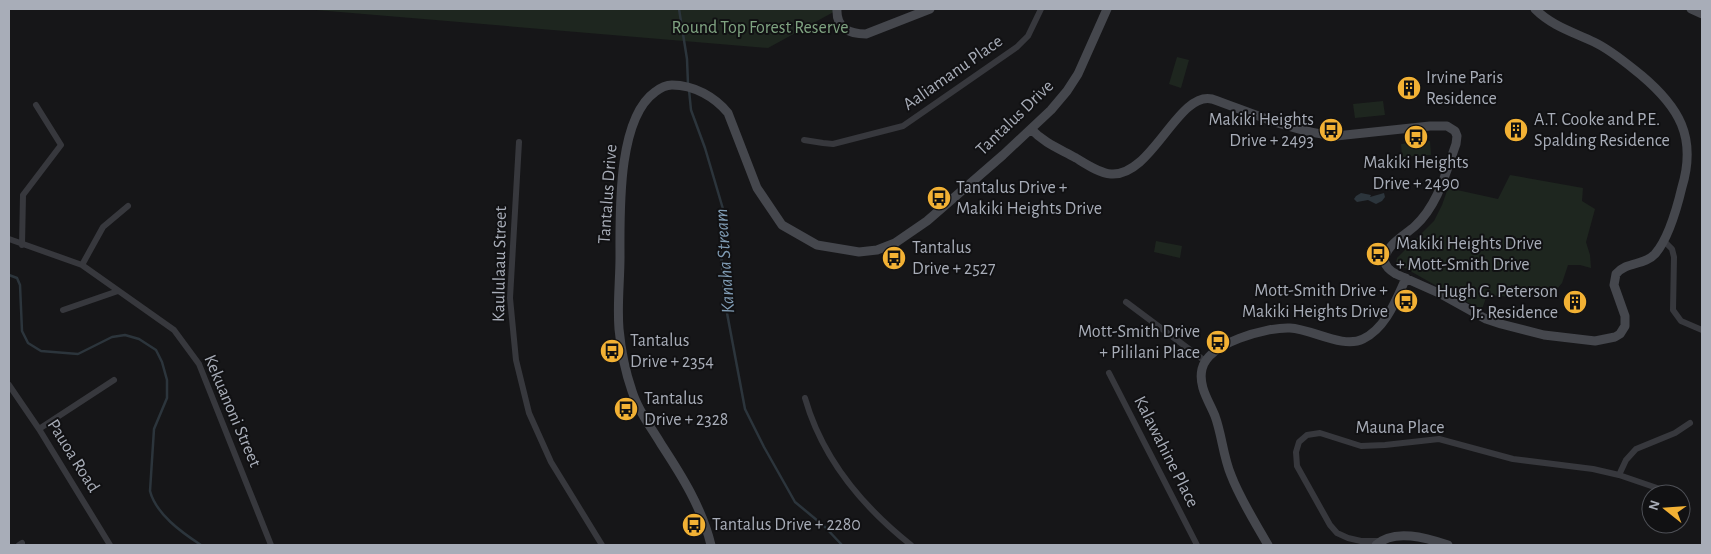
<svg xmlns="http://www.w3.org/2000/svg" width="1711" height="554" font-family="'Alegreya Sans',sans-serif">
  <style>
    .green { fill: #1e261f }
    .water { fill: #2c353c }
    .lines { fill: none; stroke-linecap: round; stroke-linejoin: round }
    .stream { stroke: #2c353c; stroke-width: 2.5 }
    .street { stroke: #37383d; stroke-width: 6 }
    .secondary { stroke: #45474d; stroke-width: 9 }
    .labels { text-anchor: middle; dominant-baseline: central; stroke-width: 4; stroke-linejoin: round; paint-order: stroke }
    .park-label { font-size: 18px; fill: #7fa381; stroke: #111113 }
    .street-label { font-size: 18px; fill: #a8adb8; stroke: #111113 }
    .poi-label { font-size: 18px; fill: #a8adb8; stroke: #111113; text-anchor: start }
    .water-label { font-size: 19px; font-style: italic; fill: #7f9bb3; stroke: #111113 }
  </style>
  <rect width="100%" height="100%" fill="#161618"/>
  <path class="green" d="M304 9H839L768 48Z
    M1177 57 1189 60 1181 88 1169 84Z
    M1383 101 1385 115 1355 118 1353 104Z
    M1430 141 1431 155 1402 157 1401 144Z
    M1510 175 1583 188 1582 201 1595 209 1586 242 1590 255 1591 268 1580 265H1568L1562 283 1557 289 1526 288 1511 285 1512 297 1487 295 1482 309 1458 298 1396 263 1397 258 1434 221 1442 205 1448 188 1498 199Z
    M1156 241 1182 246 1180 258 1154 252Z"/>
  <path class="water" d="M1361 193 1371 195 1370 197 1384 193 1385 197 1382 201 1376 204 1368 200 1357 202 1354 199 1356 196Z"/>
  <g class="lines">
    <path class="stream" d="M679 9 687 59 688 84
      M689 90 691 110 705 148 723 209 721 252 724 297 745 409 764 447 795 502 824 526 842 545
      M9 275 17 278 20 285 22 331 28 343 41 351 78 354 112 337 125 335 139 339 156 350 162 362 167 380V398L154 429 150 491C156 514 181 532 201 545"/>
    <path class="street" d="M804 140 823 143 833 144 903 126 1017 47 1028 36 1041 9
      M519 142 510 298 516 360 529 413 551 462 602 545
      M9 239 82 265 174 330 199 364 271 545
      M1663 240 1672 249 1674 257 1673 310 1681 321 1702 330
      M22 245 23 195 61 145 36 105
      M82 265 103 227 128 206
      M1126 302 1205 361
      M63 310 118 291
      M1109 373 1197 545
      M9 385 39 429 110 545
      M805 398C822 458 863 507 911 545
      M39 429 114 380
      M1619 475 1626 460 1636 449 1675 433 1690 423
      M1381 541H1361L1348 538 1337 533 1330 525 1297 466 1296 452 1299 442 1307 435 1320 433 1361 446 1385 445 1439 439 1513 459 1593 469 1619 475 1660 489
      M19 545 22 543"/>
    <path class="secondary" d="M837 9C836 28 849 34 866 34L930 9
      M1691 9 1702 14
      M1031 129C1044 143 1060 149 1076 158 1086 164 1099 173 1111 174 1152 177 1178 91 1212 99 1252 113 1293 132 1336 136L1430 126H1447L1455 131 1457 136 1456 144C1446 172 1438 205 1415 226 1404 236 1387 244 1384 260 1386 267 1389 270 1396 274L1441 294 1486 319 1501 324 1544 335 1595 341 1615 337 1620 334 1625 326V316L1614 285 1616 274C1627 261 1644 266 1655 254 1669 238 1677 208 1682 187 1697 137 1679 107 1641 75 1626 63 1611 50 1594 42 1573 32 1552 26 1535 9
      M711 545C702 508 682 476 661 444 651 427 638 411 632 391 625 371 621 350 619 329 617 304 620 281 620 257 620 213 617 119 655 92 660 88 666 85 672 85 694 85 715 97 728 113L757 188 782 225 817 245 859 252 877 250 895 243 927 221 1003 155 1051 110 1067 91 1078 74 1107 9
      M1268 545C1255 522 1240 499 1231 475 1223 456 1222 435 1215 416 1209 401 1198 386 1202 369 1208 343 1266 327 1290 328 1312 329 1343 349 1363 339 1386 328 1396 300 1406 278
      M1376 545C1394 528 1427 538 1448 545"/>
  </g>
  <defs>
    <g id="building-disc" transform="scale(1.25)"><circle r="9.5" fill="#f2b134" stroke="#111113"/><path d="M-4-6H4V6H1V3H-1V6H-4ZM-2.5-4.3h1.7v1.8h-1.7ZM.8-4.3h1.7v1.8H.8ZM-2.5-1h1.7V.8h-1.7ZM.8-1h1.7V.8H.8Z" fill="#111"/></g>
    <g id="bus-disc" transform="scale(1.25)"><circle r="9.5" fill="#f2b134" stroke="#111113"/><path d="M-5-6H5V4H4V6H2V4H-2V6H-4V4H-5ZM-3.5-4V0h7V-4ZM-3.5 1.2v1.5H-2V1.2ZM2 1.2v1.5H3.5V1.2Z" fill="#111"/></g>
  </defs>
  <g fill-rule="evenodd">
    <use href="#building-disc" x="1409" y="88"/>
    <use href="#bus-disc" x="1331" y="130"/>
    <use href="#building-disc" x="1516" y="130"/>
    <use href="#bus-disc" x="1416" y="137"/>
    <use href="#bus-disc" x="939" y="198"/>
    <use href="#bus-disc" x="1378" y="254"/>
    <use href="#bus-disc" x="894" y="258"/>
    <use href="#bus-disc" x="1406" y="301"/>
    <use href="#building-disc" x="1575" y="302"/>
    <use href="#bus-disc" x="1218" y="342"/>
    <use href="#bus-disc" x="612" y="351"/>
    <use href="#bus-disc" x="626" y="409"/>
    <use href="#bus-disc" x="694" y="525"/>
  </g>
  <g class="labels">
    <g class="park-label">
      <text x="760" y="28">Round Top Forest Reserve</text>
    </g>
    <g class="street-label">
      <text transform="translate(953 73) rotate(-35)">Aaliamanu Place</text>
      <text transform="translate(1015 118) rotate(-44)">Tantalus Drive</text>
      <text transform="translate(608 194) rotate(-86)">Tantalus Drive</text>
      <text transform="translate(500 264) rotate(-89)">Kaululaau Street</text>
      <text transform="translate(232 411) rotate(67)">Kekuanoni Street</text>
      <text x="1400" y="428">Mauna Place</text>
      <text transform="translate(1166 452) rotate(63)">Kalawahine Place</text>
      <text transform="translate(73 456) rotate(58)">Pauoa Road</text>
    </g>
    <g class="poi-label">
      <text x="1426" y="78">Irvine Paris<tspan x="1426" dy="21">Residence</tspan></text>
      <text x="1314" y="120" text-anchor="end">Makiki Heights<tspan x="1314" dy="21">Drive + 2493</tspan></text>
      <text x="1534" y="120">A.T. Cooke and P.E.<tspan x="1534" dy="21">Spalding Residence</tspan></text>
      <text x="1416" y="163" text-anchor="middle">Makiki Heights<tspan x="1416" dy="21">Drive + 2490</tspan></text>
      <text x="956" y="188">Tantalus Drive +<tspan x="956" dy="21">Makiki Heights Drive</tspan></text>
      <text x="1396" y="244">Makiki Heights Drive<tspan x="1396" dy="21">+ Mott-Smith Drive</tspan></text>
      <text x="912" y="248">Tantalus<tspan x="912" dy="21">Drive + 2527</tspan></text>
      <text x="1388" y="291" text-anchor="end">Mott-Smith Drive +<tspan x="1388" dy="21">Makiki Heights Drive</tspan></text>
      <text x="1558" y="292" text-anchor="end">Hugh G. Peterson<tspan x="1558" dy="21">Jr. Residence</tspan></text>
      <text x="1200" y="332" text-anchor="end">Mott-Smith Drive<tspan x="1200" dy="21">+ Pililani Place</tspan></text>
      <text x="630" y="341">Tantalus<tspan x="630" dy="21">Drive + 2354</tspan></text>
      <text x="644" y="399">Tantalus<tspan x="644" dy="21">Drive + 2328</tspan></text>
      <text x="712" y="525">Tantalus Drive + 2280</text>
    </g>
    <g class="water-label">
      <text transform="translate(725 261) rotate(-94)">Kanaha Stream</text>
    </g>
  </g>
  <rect width="1711" height="554" fill="none" stroke="#a8adb8" stroke-width="20"/>
  <g transform="translate(1666 509) rotate(287)"><circle r="24" fill="#111113" stroke="#4d4f55"/>
  <path d="M0-4L9 19L0 12L-9 19Z" fill="#f2b134"/>
  <text y="-8" font-size="14" font-weight="bold" text-anchor="middle" fill="#a8adb8">N</text>
  </g>
</svg>
